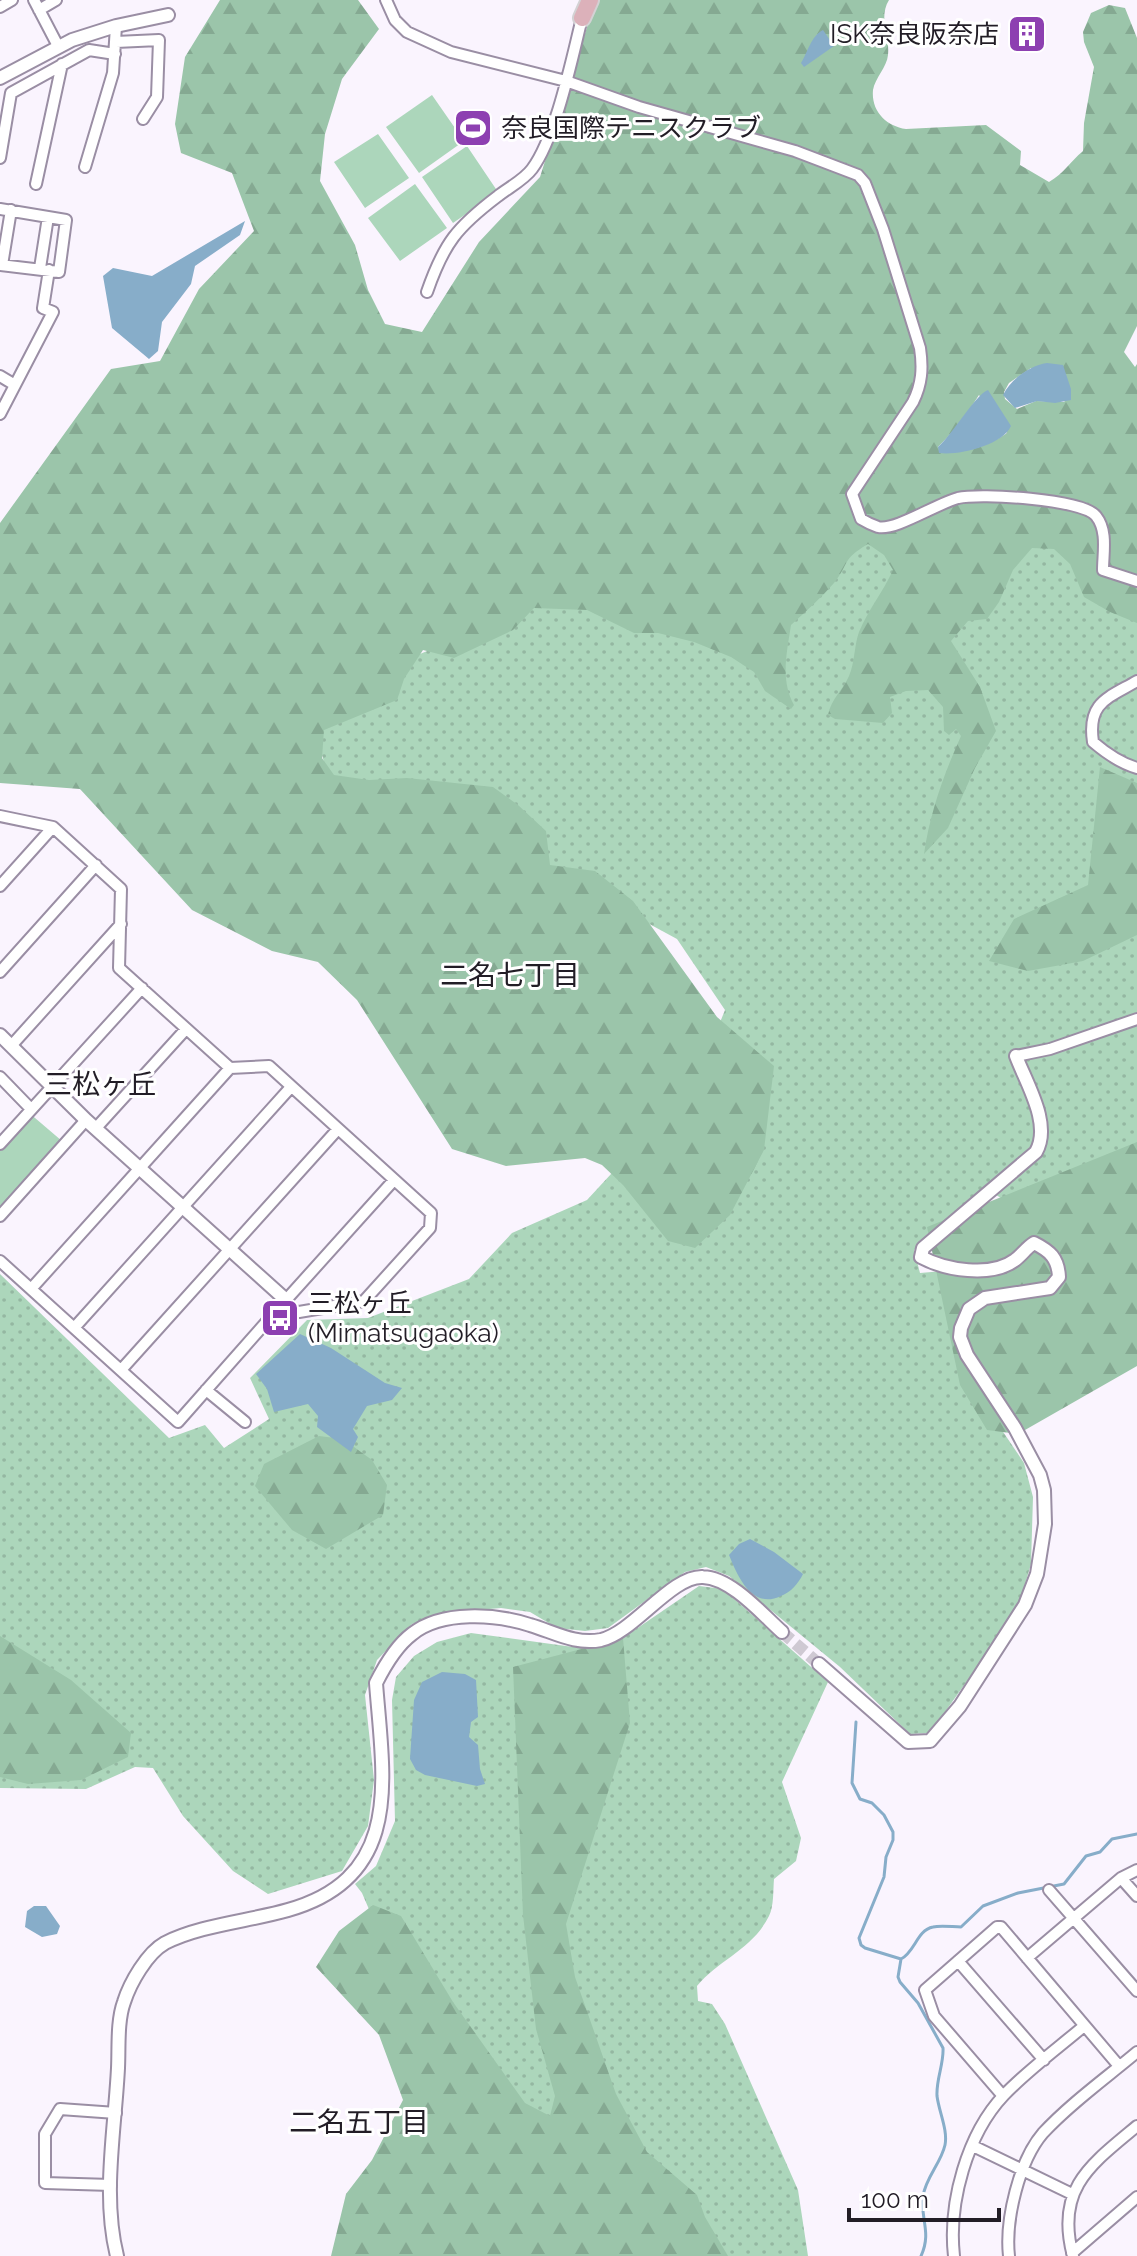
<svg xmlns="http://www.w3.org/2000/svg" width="1137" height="2256" font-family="Raleway,'Noto Sans JP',sans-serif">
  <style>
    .grass { fill: url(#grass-dots) }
    .forest { fill: url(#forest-firs); fill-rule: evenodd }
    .park { fill: #acd6bb }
    .water { fill: #87adc9 }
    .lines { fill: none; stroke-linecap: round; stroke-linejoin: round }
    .stream { stroke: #87adc9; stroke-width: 3 }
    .tertiary-tunnel { stroke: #cfc9d3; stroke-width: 12; stroke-dasharray: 12 6; stroke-linecap: butt }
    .minor-casing { stroke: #9a8ea4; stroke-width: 14 }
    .tertiary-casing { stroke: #9a8ea4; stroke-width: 16 }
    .primary-casing { stroke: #d3d2d4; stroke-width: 20 }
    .minor { stroke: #fff; stroke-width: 10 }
    .tertiary { stroke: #fff; stroke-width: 12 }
    .primary { stroke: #dcb1ba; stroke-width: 16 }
    .labels { text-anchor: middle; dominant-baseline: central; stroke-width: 6; stroke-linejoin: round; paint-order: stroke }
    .poi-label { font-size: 26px; fill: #221d26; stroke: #fff; text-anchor: start }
    .neighbourhood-label { font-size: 28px; fill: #221d26; stroke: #fff }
  </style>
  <defs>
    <pattern id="grass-dots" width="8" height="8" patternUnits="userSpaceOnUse" patternTransform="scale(2)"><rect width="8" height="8" fill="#acd6bb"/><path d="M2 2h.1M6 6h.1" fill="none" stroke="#94b7a1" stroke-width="1.8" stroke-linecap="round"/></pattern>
    <pattern id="forest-firs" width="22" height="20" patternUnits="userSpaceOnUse" patternTransform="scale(2)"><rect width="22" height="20" fill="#9bc5aa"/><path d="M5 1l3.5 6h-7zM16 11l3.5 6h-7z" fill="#85a992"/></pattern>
  </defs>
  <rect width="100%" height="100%" fill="#faf4fe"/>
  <path class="grass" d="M1090 525 1137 589V1155L1019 1209 988 1190 914 1250 920 1273 966 1269 956 1362 1024 1463 1033 1497 1031 1564 1021 1598 987 1653 930 1733 910 1734 840 1667 729 1576 706 1567 685 1572 608 1628 585 1631 557 1628 530 1612 501 1608 443 1613 412 1624 377 1660 365 1695 374 1780 368 1826 342 1871 268 1894 233 1871 183 1816 153 1768 135 1767 86 1789 0 1788V1274L169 1438 205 1425 224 1448 269 1419 250 1378 307 1320 368 1318 469 1279 512 1233 587 1200 696 1082 725 1010 677 939 570 881 335 798 314 729 408 659 563 594 838 542Z
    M699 1586 723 1589 828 1682 782 1782 801 1838 796 1861 774 1879C773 1890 774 1906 769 1916 752 1950 719 1959 697 1986L698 2001 712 2004 725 2024 798 2190 808 2256H487L374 1921 362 1893 355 1884 376 1866 395 1821 392 1700 396 1677 414 1656 437 1642 471 1633 573 1647 623 1638Z"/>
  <path class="forest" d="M220 0H358L379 29 342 79 325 134 320 181 355 245 368 290 385 324 422 332 479 242 540 177 594 5 599 0H889C878 18 890 35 888 55 887 67 875 78 873 90 871 111 886 126 906 129L986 125 1021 151 1020 165 1049 182C1064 173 1070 162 1083 151L1084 123 1094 67 1084 42 1083 32 1091 13 1109 5 1125 8 1137 38V326L1124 352 1135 367 1137 364V623L1110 612 1084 597 1070 564 1054 549 1032 548 1013 570 999 602 987 619 968 621 951 641 980 687 996 731 975 768 948 828 924 854C930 812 944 774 961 736L956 729 949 735 944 731 943 707 928 690 906 691 890 697 892 713 883 723 835 719 828 715C831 699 843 690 849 676 855 662 854 646 859 632 868 610 883 592 893 570L884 555 868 544C841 560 850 563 834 583 821 598 806 611 791 625 787 652 780 680 794 705L791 709 765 691 754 672 731 657 694 642 658 633H634L587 610 534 608 513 630 454 658 423 650 404 679 397 700 324 730 322 758 334 775 369 780 407 778 493 787 518 805 546 831 550 865 595 871 633 901 717 1017 774 1066 764 1150 730 1215 695 1248 668 1241 623 1185 602 1165 585 1158 506 1166 452 1149 357 1000 318 962 272 951 192 910 80 789 0 783V523L111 369 160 361 199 289 254 231 232 173 181 153 175 124 185 57ZM1031 368 1065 402 1036 401 1017 409 1005 399 1004 392 1009 383ZM979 395 1007 433C986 447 962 456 938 447L960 424Z
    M1100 767 1137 783V935L1083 961 1028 971 989 961 1014 919 1088 885Z
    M1137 1142V1366L1018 1434 987 1430 960 1385 927 1227Z
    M319 1436 343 1439 372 1460 387 1485 383 1515 326 1549 292 1530 255 1486 264 1464Z
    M0 1636 71 1680 131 1733 128 1757 81 1780 28 1784 0 1777Z
    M623 1638 630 1723 566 1924 575 1977 616 2094 647 2152 697 2195 705 2217 728 2256H331L346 2194 372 2160 403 2100 379 2035 316 1967 339 1931 373 1905 401 1916 453 2002 525 2103 550 2116 555 2096 536 2029 523 1915 513 1667Z"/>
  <path class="park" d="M432 95 464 141 419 173 386 127Z
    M378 134 409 178 365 208 334 162Z
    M467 146 498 192 453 223 422 177Z
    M415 184 447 228 400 261 368 218Z
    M28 1112 62 1141 0 1210V1144Z"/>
  <path class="water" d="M823 30 834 46 804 67 801 63C808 52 811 36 823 30Z
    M245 221 240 235 195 266 191 284 162 322 158 351 149 359 112 328 103 276 113 268 152 276Z
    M1047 363 1063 365 1071 389V400L1055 403 1037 401 1015 408 1003 395C1011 379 1029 366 1047 363Z
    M988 390 1011 426C1003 445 958 456 939 453L938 447C953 434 975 395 988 390Z
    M300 1334 331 1348 385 1383 402 1388 392 1400 367 1406 353 1429 358 1437 351 1452 317 1427 318 1416 308 1404 274 1412 267 1389 256 1374Z
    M750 1539 774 1552 803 1574C798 1584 791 1592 781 1596 752 1610 738 1577 729 1555L739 1544Z
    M442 1672 465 1674 476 1680 478 1717 471 1722 469 1737 478 1745 480 1769 485 1784 477 1786 425 1775 416 1770 410 1759 414 1700 422 1682Z
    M34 1906H46L60 1926 57 1934 42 1937 25 1927 27 1911Z"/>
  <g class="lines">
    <path class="stream" d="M856 1722 852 1783 860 1799 872 1803 884 1815 893 1832V1840L886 1857 884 1877 859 1938 861 1945 865 1948 901 1959
      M921 2256C932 2232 920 2219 923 2196 926 2177 941 2163 945 2145 948 2130 939 2112 937 2096 936 2079 944 2064 943 2048L918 2003 900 1982 898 1977 901 1959C915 1952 917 1930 933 1927 941 1925 953 1927 961 1927L983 1906 1018 1893 1064 1884 1086 1856 1100 1852 1112 1839 1137 1834"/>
    <path class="tertiary-tunnel" d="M782 1632 819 1664"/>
    <g class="minor-casing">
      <path id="minor" d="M34 0 58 46
        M386 0 395 20 407 32 451 52 566 81 639 107 795 151 858 175 865 183 883 229 920 348C923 368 922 384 913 402L852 494 861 519C866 522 872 525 878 527 895 531 936 504 958 498 980 493 1083 499 1096 516 1108 531 1103 553 1103 570L1137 581
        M0 7 12 0
        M39 10 56 0
        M116 42 159 40 157 97 143 119
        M0 158 11 93 89 50 115 54
        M85 167 113 73 116 26
        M36 184 62 64
        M0 209 66 220 59 272 0 265
        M2 265 11 210
        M40 268 48 217
        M427 292C444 243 457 227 498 196 508 188 524 180 532 169 556 137 572 58 582 18
        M0 376 15 385
        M0 414 53 312 43 308 49 270
        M1137 681C1108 698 1087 702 1093 742 1107 754 1120 763 1137 768
        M0 816 53 827 121 889 119 968 230 1068 269 1066 431 1213 430 1228 364 1301 299 1312 277 1310 178 1422 0 1261
        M0 886 53 827
        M0 972 96 865
        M11 1046 121 924
        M1016 1056 1050 1049 1137 1019
        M0 1077 31 1109
        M96 1128 186 1029
        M0 1144 142 988
        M0 1216 86 1120
        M31 1289 230 1068
        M286 1300 394 1180
        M74 1328 291 1087
        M121 1370 338 1129
        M206 1390 245 1422
        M1121 1878 1137 1896
        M1049 1890 1137 1991
        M1027 1958 1121 1878 1137 1870
        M958 1961 1044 2060
        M1003 2096 934 2016 925 1990 997 1927H1001L1119 2066
        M973 2146 1072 2194
        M111 2185 45 2183V2134L60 2109 116 2113
        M1072 2253 1137 2197
        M954 2256C948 2203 967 2134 1004 2095 1028 2070 1058 2048 1084 2026
        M1009 2256C1005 2220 1019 2161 1043 2133 1071 2103 1106 2078 1137 2052
        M1073 2256C1055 2189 1090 2165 1137 2126"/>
    </g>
    <g class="tertiary-casing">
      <path id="tertiary" d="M0 78 72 40 116 26 168 15
        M0 1035 86 1120 286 1300 277 1310
        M819 1664 908 1742 930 1741 960 1706 1025 1605 1037 1574 1045 1524 1044 1490 1040 1475 1015 1428 967 1355 960 1337 961 1328 969 1309 985 1298 1050 1288 1059 1277C1058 1258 1050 1251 1034 1243 1026 1248 1022 1255 1015 1260 991 1278 945 1270 921 1257L923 1248 1036 1152C1052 1124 1026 1083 1016 1056
        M117 2256C102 2196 115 2129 118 2068 119 2048 117 2021 124 2002 130 1983 147 1953 165 1943 200 1925 250 1921 288 1910 405 1877 383 1777 376 1683 385 1665 396 1646 412 1634 442 1610 496 1614 530 1625 554 1632 575 1645 601 1640 633 1633 672 1575 703 1577 731 1578 761 1613 782 1632"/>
    </g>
    <g class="primary-casing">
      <path id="primary" d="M582 18 590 0"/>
    </g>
    <use href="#minor" class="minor"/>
    <use href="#tertiary" class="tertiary"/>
    <use href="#primary" class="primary"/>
  </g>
  <defs>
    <g id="building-square" transform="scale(2)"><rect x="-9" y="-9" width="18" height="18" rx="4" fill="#8d40b1" stroke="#fff"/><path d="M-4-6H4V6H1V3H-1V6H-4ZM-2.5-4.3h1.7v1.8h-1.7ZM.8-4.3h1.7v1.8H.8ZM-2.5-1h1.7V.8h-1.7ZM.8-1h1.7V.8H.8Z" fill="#fff"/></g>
    <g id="stadium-square" transform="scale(2)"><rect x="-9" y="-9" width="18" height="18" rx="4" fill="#8d40b1" stroke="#fff"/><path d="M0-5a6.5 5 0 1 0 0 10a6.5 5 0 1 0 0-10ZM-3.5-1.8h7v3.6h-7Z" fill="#fff"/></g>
    <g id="bus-square" transform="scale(2)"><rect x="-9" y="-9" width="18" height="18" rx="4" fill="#8d40b1" stroke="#fff"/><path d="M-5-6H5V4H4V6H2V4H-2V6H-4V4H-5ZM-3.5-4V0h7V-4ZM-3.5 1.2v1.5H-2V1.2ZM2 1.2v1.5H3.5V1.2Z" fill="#fff"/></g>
  </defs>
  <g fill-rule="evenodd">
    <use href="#building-square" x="1027" y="34"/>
    <use href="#stadium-square" x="473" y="128"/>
    <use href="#bus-square" x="280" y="1318"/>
  </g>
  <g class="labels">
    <g class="poi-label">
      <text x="999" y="34" text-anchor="end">ISK奈良阪奈店</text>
      <text x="501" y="128">奈良国際テニスクラブ</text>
      <text x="308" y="1303">三松ヶ丘<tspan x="308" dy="30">(Mimatsugaoka)</tspan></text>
    </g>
    <g class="neighbourhood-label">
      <text x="510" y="975">二名七丁目</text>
      <text x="100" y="1084">三松ヶ丘</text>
      <text x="359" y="2122">二名五丁目</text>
    </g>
  </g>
  <path d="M849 2208v12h150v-12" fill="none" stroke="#221d26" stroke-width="4"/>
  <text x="861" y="2208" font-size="24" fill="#221d26" stroke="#ffffff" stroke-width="6" paint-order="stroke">100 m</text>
</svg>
